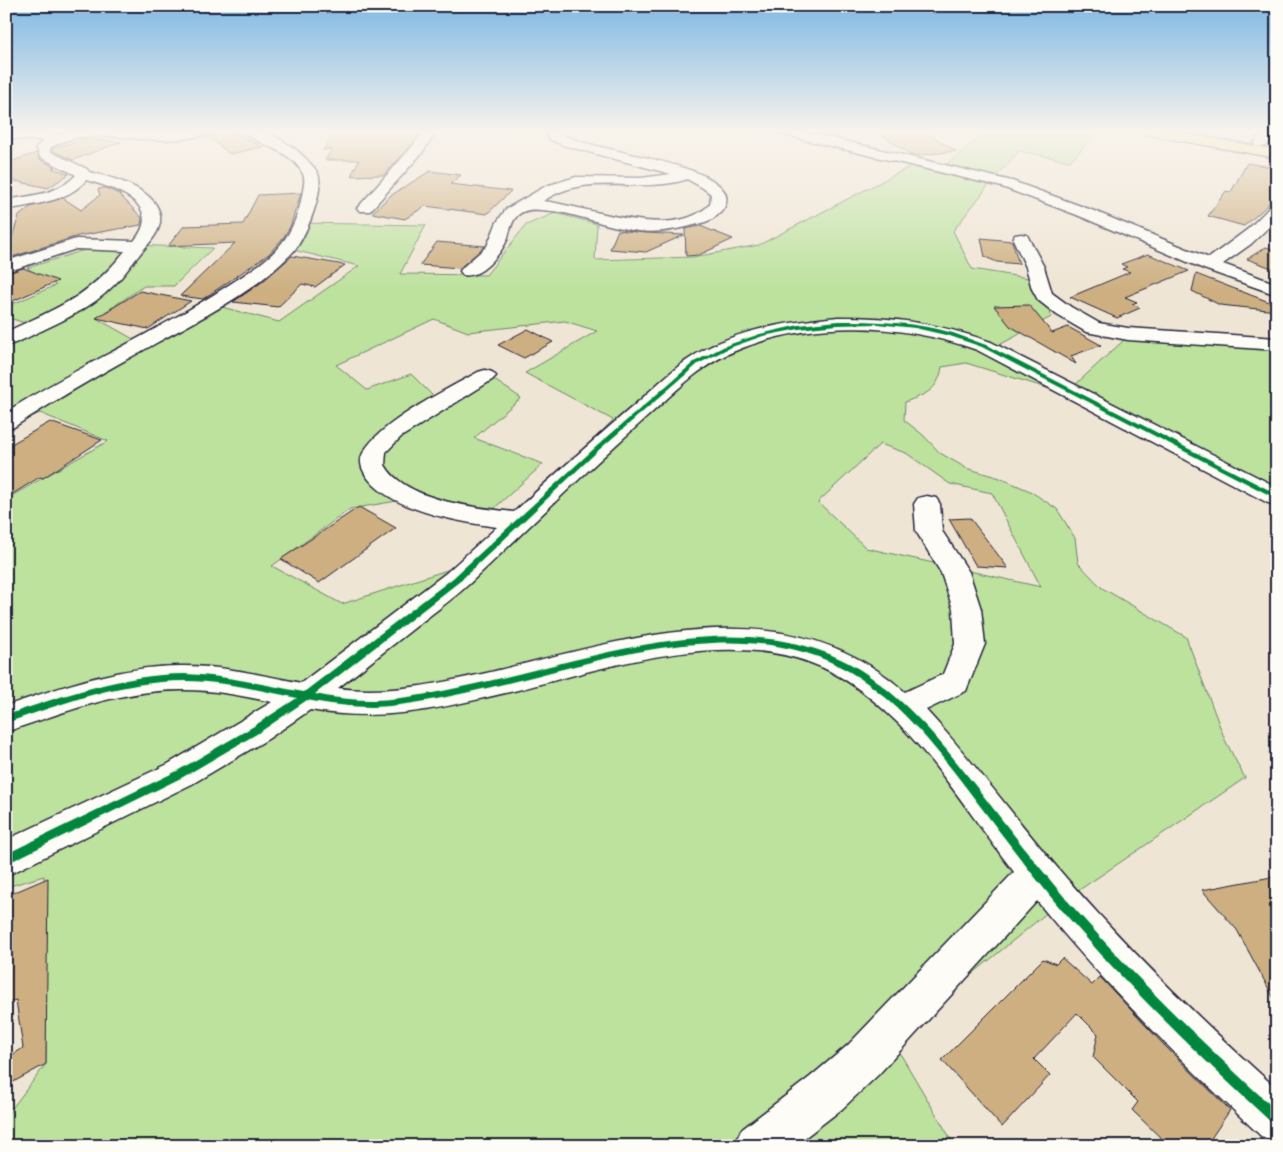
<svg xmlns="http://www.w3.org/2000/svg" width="1283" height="1152" font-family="'Balsamiq Sans',sans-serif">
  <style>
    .green { fill: #bce29d; stroke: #6f826c; fill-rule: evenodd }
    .building { fill: #cdaf81; stroke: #22223b }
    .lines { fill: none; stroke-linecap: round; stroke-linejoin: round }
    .minor-casing { stroke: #22223b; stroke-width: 3 }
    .highway-casing { stroke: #22223b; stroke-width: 3 }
    .minor { fill: #fdfcf7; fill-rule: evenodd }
    .highway { fill: #f7e281; fill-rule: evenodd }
    .cycleway-casing { stroke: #fdfcf7; stroke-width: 3 }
    .cycleway { fill: #00873e; fill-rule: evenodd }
  </style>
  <rect width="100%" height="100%" fill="#efe5d4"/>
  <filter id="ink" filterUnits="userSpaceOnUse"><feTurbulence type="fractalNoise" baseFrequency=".02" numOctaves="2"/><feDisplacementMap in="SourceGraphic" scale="10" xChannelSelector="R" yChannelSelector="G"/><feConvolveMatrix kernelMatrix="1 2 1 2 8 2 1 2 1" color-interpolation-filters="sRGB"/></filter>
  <g filter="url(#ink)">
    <path class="green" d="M987 130H1101L1070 161 1019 151 992 181 953 231 972 269 1047 281 1051 317 992 349 1076 384 1136 329 1277 338V503L1050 389 966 363 942 367C938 391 926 394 905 402L904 420 923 435 940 453 966 468 1000 478 1030 491 1057 509 1075 538 1078 563 1102 588 1186 637 1225 740 1245 778 1054 907 892 1040 955 1146H8L6 1116 46 1064 44 876 6 887V499L108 441 40 413 6 428V343L41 328 6 317V307L56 285 27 268 104 244 213 248 174 286H144L96 318 144 345 214 305 279 322 359 266 285 248 299 223 426 225 400 274 486 275 526 225 555 213 597 224 595 260 694 257 759 245 917 163 943 167 988 131ZM434 319 468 332 565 321 597 331 525 373 613 420 472 562 342 604 272 566 350 509 420 497 478 523 543 464 474 438 521 398 487 375 437 400 411 374 367 390 336 365ZM880 444 906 453 950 484 992 493 1041 587 866 548 818 502Z"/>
    <path class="building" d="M225 130H230L262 147 230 154 207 136Z
      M337 130H420L415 134 418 135 411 146 384 175 351 176 359 160H325L332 149 323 150Z
      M875 130H922L956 151 913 156Z
      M86 139 121 142 73 160 53 151 52 149 57 147Z
      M37 153 39 159 55 167 52 168 69 174 48 188 6 179V163Z
      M1247 163 1277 168V185L1268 205 1244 226 1208 216 1226 191 1231 192Z
      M430 171 461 175 450 184 511 191 487 214 425 206 405 219 372 213 390 196Z
      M105 188 119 194 142 218 141 225 78 236 6 259V244L10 243 19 216 30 207 63 198 81 210 100 195 98 189Z
      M301 193 290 227 283 238 269 254 203 299 180 296 235 243 168 246 184 226 243 224 258 195Z
      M700 226 733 239 699 255 686 256 685 229Z
      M618 230 645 233 684 235 646 252 610 249Z
      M981 238 1012 241 1019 264 997 262 985 257Z
      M437 242 485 246 460 268 420 265Z
      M1266 247 1277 251V270L1247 259Z
      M1148 254 1189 271 1125 297 1137 302 1132 304 1140 308 1117 318 1070 297 1130 272 1122 269 1127 267 1121 264Z
      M292 256 345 265 315 287 302 284 278 307 233 302 262 282Z
      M23 268 58 281 6 304V274Z
      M1196 274 1277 305V311L1220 305 1192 291Z
      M140 291 191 301 148 329 96 318Z
      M1029 305 1052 333 1068 327 1101 345 1071 356 1076 364 1010 326 994 306Z
      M528 329 553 342 524 358 498 345Z
      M50 422 102 440 43 478 40 477 6 498V447Z
      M359 507 396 528 319 583 281 559Z
      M970 518 1008 568 976 566 949 519Z
      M1277 876V1004L1237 930 1202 890Z
      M48 878 46 1064 6 1086V1059L23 1048 16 1000 6 1003V896Z
      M1062 958 1092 985 1100 977 1164 1045 1230 1110 1206 1146H1169L1132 1110 1138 1102 1093 1057 1098 1034 1077 1013 1034 1059 1050 1075 1002 1127 942 1060 1043 959 1056 964Z"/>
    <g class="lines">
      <g class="minor-casing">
        <path id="minor" d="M6 130 58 134 71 130 165 132 215 130 214 133C197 137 181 140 164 140 126 140 84 127 50 148L51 152 87 169 89 172C111 177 157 189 160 216 162 232 148 244 139 255 130 266 122 278 112 287 92 307 66 319 41 331 30 336 18 343 6 346V332C59 307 87 298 125 251L76 249 6 272V261L76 239 134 241C165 204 115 188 86 180 68 202 33 204 6 210V200C30 196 59 194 76 175L40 157 36 147 44 141 6 138Z
          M243 130C248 130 253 130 258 130 271 132 298 149 306 159 310 163 316 169 318 174 325 191 304 242 291 254 254 292 204 317 158 342 109 369 61 396 14 427L6 429V412C78 366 156 333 227 286 244 275 269 260 281 244 292 231 299 213 302 196 303 189 306 180 303 174 290 147 256 147 243 130Z
          M424 130H437L422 153 370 211H360L357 208 360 205 412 147Z
          M544 130H557C572 152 744 161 725 206 720 217 706 223 694 225 676 230 657 233 638 231 606 227 575 212 542 210 533 209 524 209 517 216 511 222 510 232 507 240 500 255 480 279 463 275L460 271 463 267 487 246 497 222 506 209 546 186 576 177 641 178 671 174 563 145 549 139ZM687 179 703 188 711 194 710 204C674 243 588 206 543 201 583 175 619 189 664 184 671 183 680 182 687 179Z
          M775 130H798L1012 181 1089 209 1209 258 1248 229 1271 206 1277 204 1275 221 1251 244 1223 264 1277 284V295L1204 269 1077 215 1002 187 776 133Z
          M1264 130H1277V137H1273L1266 146H1256L1254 143Z
          M1021 234 1027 235 1029 239 1044 267 1052 293 1071 307 1099 323 1128 328 1277 338V350L1128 340 1086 332 1057 315 1038 300 1032 289 1026 267 1013 239 1015 235Z
          M838 317C895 317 937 323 991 342L1277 487V505L1268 503 977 350C900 323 812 319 735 351 700 365 674 393 646 418 585 472 527 529 468 585 454 598 438 609 423 621 395 643 366 666 338 688 392 695 446 682 499 670 634 637 788 587 905 692L943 674 955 644 953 609 941 573 916 531 914 504 918 498 927 496 936 498 940 504 942 531 969 572 981 609 985 644 966 691 926 710C976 764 1019 824 1067 879 1133 954 1203 1023 1277 1089V1142L1261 1136C1182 1062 1105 985 1037 901L878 1075 842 1109 794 1146H734L741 1130 810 1077 848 1045 1014 872C976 823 943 770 900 725 875 700 845 675 811 663 721 629 603 668 514 691 442 708 384 723 310 710L268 739 192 784 6 876V840L168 764 272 702C243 696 214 690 185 690 123 689 64 712 6 732V706C64 686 123 665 184 666 224 666 262 675 301 683L446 573 497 527C459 522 387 510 365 474 361 467 359 460 363 453 380 422 446 390 478 372L485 370 492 372 496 376 492 380 401 437 386 452 385 465C405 501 477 508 514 512 555 474 597 437 639 401 655 387 671 370 689 359 731 330 788 322 838 317Z"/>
      </g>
      <g class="highway-casing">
        <path id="highway" d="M1138 130H1167L1277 150V158L1144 134Z"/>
      </g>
      <use href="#minor" class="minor"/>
      <use href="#highway" class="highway"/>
      <g class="cycleway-casing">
        <path id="cycleway" d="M838 321C876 321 915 322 953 333 964 337 975 341 986 345L1277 494V499L982 347 950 336 915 328 877 324 838 325 799 329 763 336 729 348 698 364 601 448 459 582 315 694C334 698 353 700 373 700 404 699 435 693 466 686 542 670 617 645 695 638 750 633 811 639 859 669 909 701 946 748 982 794 1006 825 1030 856 1055 886 1123 966 1199 1040 1277 1111V1126L1273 1124C1195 1052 1118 978 1050 896 1024 864 999 831 974 798 939 752 901 702 850 672 804 645 749 639 696 644 617 650 542 677 465 693 434 700 403 706 372 707 350 707 328 704 307 700L260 732 183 777 6 864V854L177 771 254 726 297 698C259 690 222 681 184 681 122 681 64 703 6 723V715C63 696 123 674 184 674 225 675 264 685 304 692L453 578 597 446 694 362 725 346 760 334 799 325Z"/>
      </g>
      <use href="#cycleway" class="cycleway"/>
    </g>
  </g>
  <linearGradient id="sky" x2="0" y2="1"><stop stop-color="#7fb9e5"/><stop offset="0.45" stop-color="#f8f3ec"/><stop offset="1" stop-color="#f8f3ec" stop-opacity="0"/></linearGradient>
  <rect width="1283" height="291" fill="url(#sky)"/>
  <rect width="1283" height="1152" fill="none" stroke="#fdfcf7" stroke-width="25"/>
  <rect x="12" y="12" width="1258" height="1127" fill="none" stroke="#22223b" stroke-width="2" filter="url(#ink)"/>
</svg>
